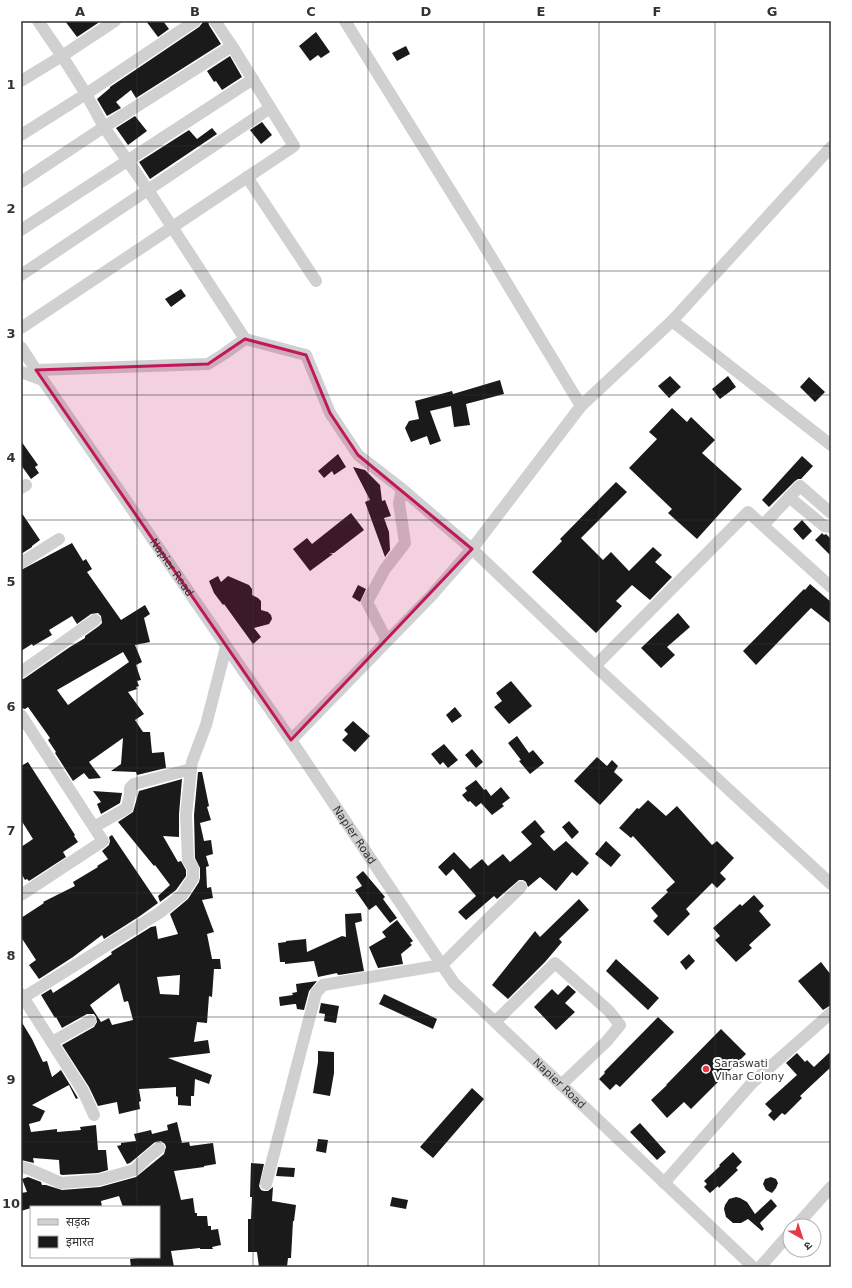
<svg xmlns="http://www.w3.org/2000/svg" width="852" height="1288" font-family="'DejaVu Sans','Noto Sans Devanagari',sans-serif">
  <style>
    .building { fill: #1a1a1a; fill-rule: evenodd }
    .lines { fill: none; stroke-linecap: round; stroke-linejoin: round }
    .minor { stroke: #d0d0d0; stroke-width: 12 }
    .marked { fill: #c2185b; fill-opacity: 0.2; stroke: #c2185b; stroke-width: 3; stroke-linejoin: round }
    .grid { fill: none; stroke: #333; stroke-width: 1; stroke-opacity: 0.55 }
    .poi-dot { fill: #e63946; stroke: #fff; stroke-width: 1.5 }
    .labels { text-anchor: middle; dominant-baseline: central; stroke-width: 4; stroke-linejoin: round; paint-order: stroke }
    .street-label { font-size: 11px; fill: #333; stroke: #fff }
    .poi-label { font-size: 11px; fill: #333; stroke: #fff; text-anchor: start }
    .neatline { fill: none; stroke: #333; stroke-width: 1.5 }
    .grid-label { font-size: 13px; text-anchor: middle; font-weight: bold; fill: #333 }
  </style>
  <rect width="100%" height="100%" fill="#fff"/>
  <path class="building" d="M65 21H101L77 37Z
    M146 21H163L169 29 158 37Z
    M204 21H208L209 25 221 44 136 98 131 90 116 102 121 108 107 116 97 99 110 88V87L199 27Z
    M316 32 330 52 321 58 318 55 310 61 299 46Z
    M406 46 410 54 397 61 392 53Z
    M230 56 242 77 222 90 216 81 214 82 207 71Z
    M135 116 147 131 128 145 116 128Z
    M262 122 272 135 261 144 250 130Z
    M212 128 217 134 150 179 139 162 189 130 197 139Z
    M181 289 186 296 171 307 165 299Z
    M670 376 681 387 669 398 658 386Z
    M728 376 736 387 720 399 712 389Z
    M809 377 825 392 815 402 800 387Z
    M500 380 504 394 466 404 470 425 454 427 451 406 430 411 441 441 430 445 427 436 411 442 405 428 409 421 419 419 415 401 452 391 453 394Z
    M672 408 687 422 691 417 715 440 702 453 742 489 697 539 668 513 672 509 629 468 657 439 649 432Z
    M21 441 38 465 35 467 39 473 31 479 21 465Z
    M338 454 346 467 334 475 332 471 324 478 318 471Z
    M802 456 813 466 801 479H798L795 481 769 507 762 500Z
    M353 467 365 470 380 485 382 501 385 500 391 516 384 518 389 532 390 550 385 557 365 502 370 500Z
    M616 482 627 492 581 538 603 560 611 552 629 571 653 547 662 555 655 562 672 577 650 600 632 585 616 601 622 606 596 633 532 572 562 541 560 539Z
    M21 512 40 540 32 546V547L21 554Z
    M351 513 364 530 334 553H329L333 554 310 571 293 549 307 538 312 544Z
    M802 520 812 531 803 540 793 529Z
    M822 533 824 535 826 534 831 539V556L815 540Z
    M72 543 83 561 86 559 92 569 87 572 121 620 145 605 150 614 144 618 150 642 135 645 142 662 136 665 141 680 137 681 139 686 136 687 137 689 128 692 144 714 135 720 143 732H150L152 753 164 752 166 768 137 775 136 772 111 771 121 764 123 738 89 762 101 778 89 779 84 773 73 781 55 753 56 752 48 740 50 738 28 707 25 709 21 708V680L25 678 70 647 85 638V636L99 626 102 623 101 616 98 613 91 614 77 624 72 616 49 630 52 635 33 646 32 644 21 651V570ZM123 652 129 662 68 705 57 690Z
    M218 576 221 582 228 576 249 585 252 589V595L258 598 261 601V610L268 612 271 615 272 619 269 624 254 628 261 637 253 644 224 604 223 605 214 593 209 581Z
    M810 584 831 602V624L811 608 756 665 743 651 804 589 805 590Z
    M358 585 366 589 360 602 352 597Z
    M678 613 690 627 667 647 675 655 661 668 641 648Z
    M511 681 532 706 509 724 494 707 502 701 496 693Z
    M455 707 462 716 452 723 446 715Z
    M353 721 370 736 355 752 342 740 348 734 344 730Z
    M517 736 529 753 533 750 544 763 530 774 519 761 521 760 508 743Z
    M444 744 458 760 448 768 443 762 440 765 431 754Z
    M472 749 483 762 476 768 465 755Z
    M597 757 607 766 612 760 618 766 614 772 623 780 600 805 574 781Z
    M28 762 75 835 74 836 78 842 63 852 66 857 29 881 27 879 25 880 21 873V847L33 839 21 820V766Z
    M198 772H202L209 806 207 807 211 820 200 823 204 841 211 840 213 854 206 856 209 866 206 867 207 888 211 887 213 898 202 900 214 932 207 934 212 959H220L221 969H214L212 997 209 996 207 1023 197 1022 194 1042 208 1040 210 1053 168 1058 212 1075 209 1084 195 1079 194 1096H191V1106L178 1105V1097L176 1096V1087L139 1089 141 1101 139 1102 140 1109 119 1114 117 1102 98 1106 89 1087 62 1045 94 1027 97 1022 96 1017 94 1014H87L62 1028 56 1017 55 1018 41 995 51 989 53 993 78 977 112 954 111 952 151 927 156 926 158 939 178 934 170 914 188 899 199 882 200 878V868L195 858 194 815ZM180 975 179 995 160 994 157 977ZM119 983 124 1002 128 1001 133 1020 112 1025 109 1018 101 1022 90 1005Z
    M182 779 179 814V837L163 836 178 862 181 861 186 870V876L176 890 160 902 158 896 170 885 155 865 154 866 118 822 133 812 139 791Z
    M476 780 484 790 486 789 491 796 501 787 510 798 502 804 504 806 492 815 481 803 476 807 470 801 468 802 462 795 467 791 465 788Z
    M93 791 122 793 120 803 101 814 97 804 101 802Z
    M648 800 666 816 677 806 712 845 717 841 734 858 720 873 726 879 717 888 712 883 686 909 690 914 668 936 653 921 658 916 651 908 668 892 666 890 675 882 633 836 631 838 619 828 637 808 639 809Z
    M535 820 545 832 540 836 554 851 566 841 589 863 577 876 572 872 556 891 540 877 528 887 526 882 523 880H519L497 899 494 896 466 920 458 912 476 896 453 869 446 876 438 867 454 852 470 869 482 859 488 866 503 854 510 862 532 844 521 832Z
    M569 821 579 832 572 839 562 827Z
    M112 835 158 903 140 916 104 939 102 935 73 957 39 979 29 965 36 960 21 937V918L44 903 43 902 75 886 73 882 98 867 97 866 108 859 102 851 109 845 110 841 109 837Z
    M606 841 621 855 611 867 595 854Z
    M363 871 385 897 383 899 397 918 390 923 376 905 369 910 355 890 362 886 356 877Z
    M754 895 764 906 759 911 771 925 749 945 752 948 736 962 715 940 720 936 713 928 740 904 742 906Z
    M579 899 589 910 559 939 562 942 545 962 508 999 492 985 535 931 540 937Z
    M361 913 362 921 355 923 364 971 339 975 337 974V973L318 977 314 961 285 964V962H280L278 943 286 942V941L306 939 307 952 342 936 346 937 345 914Z
    M397 920 413 941 410 943 412 945 401 954 403 964 378 968 369 947 386 937 382 932Z
    M689 954 695 961 686 970 680 962Z
    M616 959 659 998 648 1010 606 971Z
    M821 962 831 975V1005L823 1010 798 981Z
    M317 981 309 991 304 1010 297 1009 296 1004H294L280 1006 279 997 293 995 292 993 297 992 296 984Z
    M568 985 576 992 565 1003 575 1012 556 1030 534 1007 552 989 558 995Z
    M384 994 437 1019 433 1029 379 1004Z
    M321 1003 339 1006 336 1023 324 1021 325 1014 319 1013Z
    M658 1017 674 1032 620 1087 616 1084 610 1090 599 1079 605 1073 604 1072Z
    M21 1021 32 1039 43 1062 47 1061 52 1077 61 1070 78 1098 76 1099 69 1085 32 1105 45 1111 40 1121 29 1124 31 1132 57 1129V1132L81 1130 80 1127 96 1125 98 1150H106L108 1170 98 1173 62 1175 60 1174 59 1160 33 1158 34 1163 21 1160Z
    M721 1029 746 1054 691 1109 684 1102 667 1118 651 1100 667 1085H666Z
    M318 1051 334 1052V1073L330 1096 313 1093 318 1062Z
    M831 1051V1067L800 1096 802 1098 785 1115 782 1113 774 1121 768 1115 772 1111 765 1104 797 1075 786 1063 797 1053 805 1062 807 1060 814 1067Z
    M472 1088 484 1099 433 1158 420 1147Z
    M177 1122 182 1143 189 1142 190 1146 213 1143 216 1164 204 1166V1167L174 1171 181 1200 193 1198 195 1213H197V1216H207L208 1226H211V1230L218 1229 221 1245 212 1247 213 1249H200V1248L171 1251 174 1267H131L130 1259 136 1258V1257H159V1207H123L119 1196 101 1201 102 1207H31V1208L21 1211V1193L27 1192 22 1179 28 1177 41 1182 42 1185H46L62 1190 100 1187 136 1177 164 1154 166 1147 165 1144 161 1141 155 1142 130 1163 127 1164 117 1146 121 1145V1143L136 1141 134 1134 151 1130 152 1134 168 1130 167 1125Z
    M640 1123 666 1152 657 1160 630 1132Z
    M318 1139 328 1140 326 1153 316 1151Z
    M733 1152 742 1162 736 1168 738 1170 719 1188 718 1186 710 1193 704 1187 707 1184 704 1181 720 1166 719 1165Z
    M251 1163 264 1164 259 1186 261 1190 264 1191H268L273 1187 272 1201 296 1205 294 1221H293L291 1258H288L287 1267H259L257 1252H248V1219H251L252 1197H250Z
    M278 1167 295 1168 294 1177 276 1176Z
    M771 1177 776 1179 778 1183 776 1188 772 1193 766 1190 763 1184 765 1179Z
    M392 1197 408 1200 406 1209 390 1206Z
    M736 1197 740 1198 747 1202 755 1214 771 1199 777 1206 760 1223 764 1229 762 1231 748 1219 741 1223H733L726 1217 724 1209 725 1205 729 1199Z"/>
  <g class="lines">
    <g class="minor">
      <path d="M38 21 62 56 86 94 104 127 148 190 245 339"/>
      <path d="M345 21 476 232 581 406"/>
      <path d="M21 81 62 56 115 21"/>
      <path d="M21 135 86 94 195 21"/>
      <path d="M247 177 316 281"/>
      <path d="M21 182 104 127 232 46"/>
      <path d="M21 230 253 79"/>
      <path d="M21 275 270 108"/>
      <path d="M672 321 831 445"/>
      <path d="M21 328 294 146 232 46 215 21"/>
      <path id="s1" d="M21 347 36 370 291 740 454 983 753 1267"/>
      <path d="M36 370 208 364 224 354 245 339 306 355 330 413 358 455 402 489 472 549 595 666 831 884"/>
      <path d="M21 372 43 380"/>
      <path d="M21 488 26 485"/>
      <path d="M789 497 824 526 831 527"/>
      <path d="M763 525 800 486 831 513"/>
      <path d="M21 563 59 539"/>
      <path d="M387 641 367 602 385 569 405 543 399 503 402 489"/>
      <path d="M595 666 748 512 831 587"/>
      <path d="M21 672 95 620"/>
      <path d="M21 715 103 841 21 895"/>
      <path d="M291 740 431 596 472 549 581 406 672 321 831 147"/>
      <path d="M94 827 127 808 130 794V788L134 784 191 769"/>
      <path d="M21 994 83 1091 94 1115"/>
      <path d="M21 999 159 913 182 895 193 878V868L188 860 186 815 191 769 192 762 206 725 226 647"/>
      <path d="M495 1022 555 963 609 1011 620 1025 607 1041 561 1085"/>
      <path d="M52 1042 90 1021"/>
      <path d="M21 1167 29 1169 61 1183 99 1180 134 1170 148 1157 159 1148"/>
      <path d="M664 1183 752 1083 831 1013"/>
      <path d="M266 1184 316 993 323 985 442 965 491 916 521 887"/>
      <path d="M796 1226 831 1187"/>
      <path d="M760 1267 790 1233"/>
    </g>
  </g>
  <path class="marked" d="M245 339 306 355 330 413 358 455 472 549 291 740 36 370 208 364Z"/>
  <path class="grid" d="M137 21V1207M253 21V1267M368 21V1267M484 21V1267M599 21V1267M715 21V1267M21 146H831M21 271H831M21 395H831M21 520H831M21 644H831M21 768H831M21 893H831M21 1017H831M21 1142H831M137 1257V1267"/>
  <circle class="poi-dot" cx="706" cy="1069" r="4"/>
  <g class="labels">
    <g class="street-label">
      <text stroke="none"><textPath href="#s1" startOffset="267">Napier Road</textPath></text>
      <text stroke="none"><textPath href="#s1" startOffset="591">Napier Road</textPath></text>
      <text stroke="none"><textPath href="#s1" startOffset="915">Napier Road</textPath></text>
    </g>
    <g class="poi-label">
      <text x="714" y="1063">Saraswati<tspan x="714" dy="13">VIhar Colony</tspan></text>
    </g>
  </g>
  <rect width="852" height="1288" fill="none" stroke="#ffffff" stroke-width="44"/>
  <rect x="30" y="1206" width="130" height="52" fill="#ffffff" stroke="#adadad"/>
  <rect x="38" y="1219" width="20" height="6" fill="#d0d0d0" stroke="#adadad"/>
  <text x="66" y="1226" font-size="12" fill="#333333">सड़क</text>
  <rect x="38" y="1236" width="20" height="12" fill="#1a1a1a" stroke="#adadad"/>
  <text x="66" y="1246" font-size="12" fill="#333333">इमारत</text>
  <g transform="translate(802 1238) rotate(141)"><circle r="19" fill="#ffffff" stroke="#adadad"/>
  <path d="M0-3L7 15L0 10L-7 15Z" fill="#e63946"/>
  <text y="-6" font-size="11" font-weight="bold" text-anchor="middle" fill="#333333">उ</text>
  </g>
  <rect x="22" y="22" width="808" height="1244" class="neatline"/>
  <g class="grid-label">
    <text x="80" y="16">A</text>
    <text x="195" y="16">B</text>
    <text x="311" y="16">C</text>
    <text x="426" y="16">D</text>
    <text x="541" y="16">E</text>
    <text x="657" y="16">F</text>
    <text x="772" y="16">G</text>
    <text x="11" y="89">1</text>
    <text x="11" y="213">2</text>
    <text x="11" y="338">3</text>
    <text x="11" y="462">4</text>
    <text x="11" y="586">5</text>
    <text x="11" y="711">6</text>
    <text x="11" y="835">7</text>
    <text x="11" y="960">8</text>
    <text x="11" y="1084">9</text>
    <text x="11" y="1208">10</text>
  </g>
</svg>
